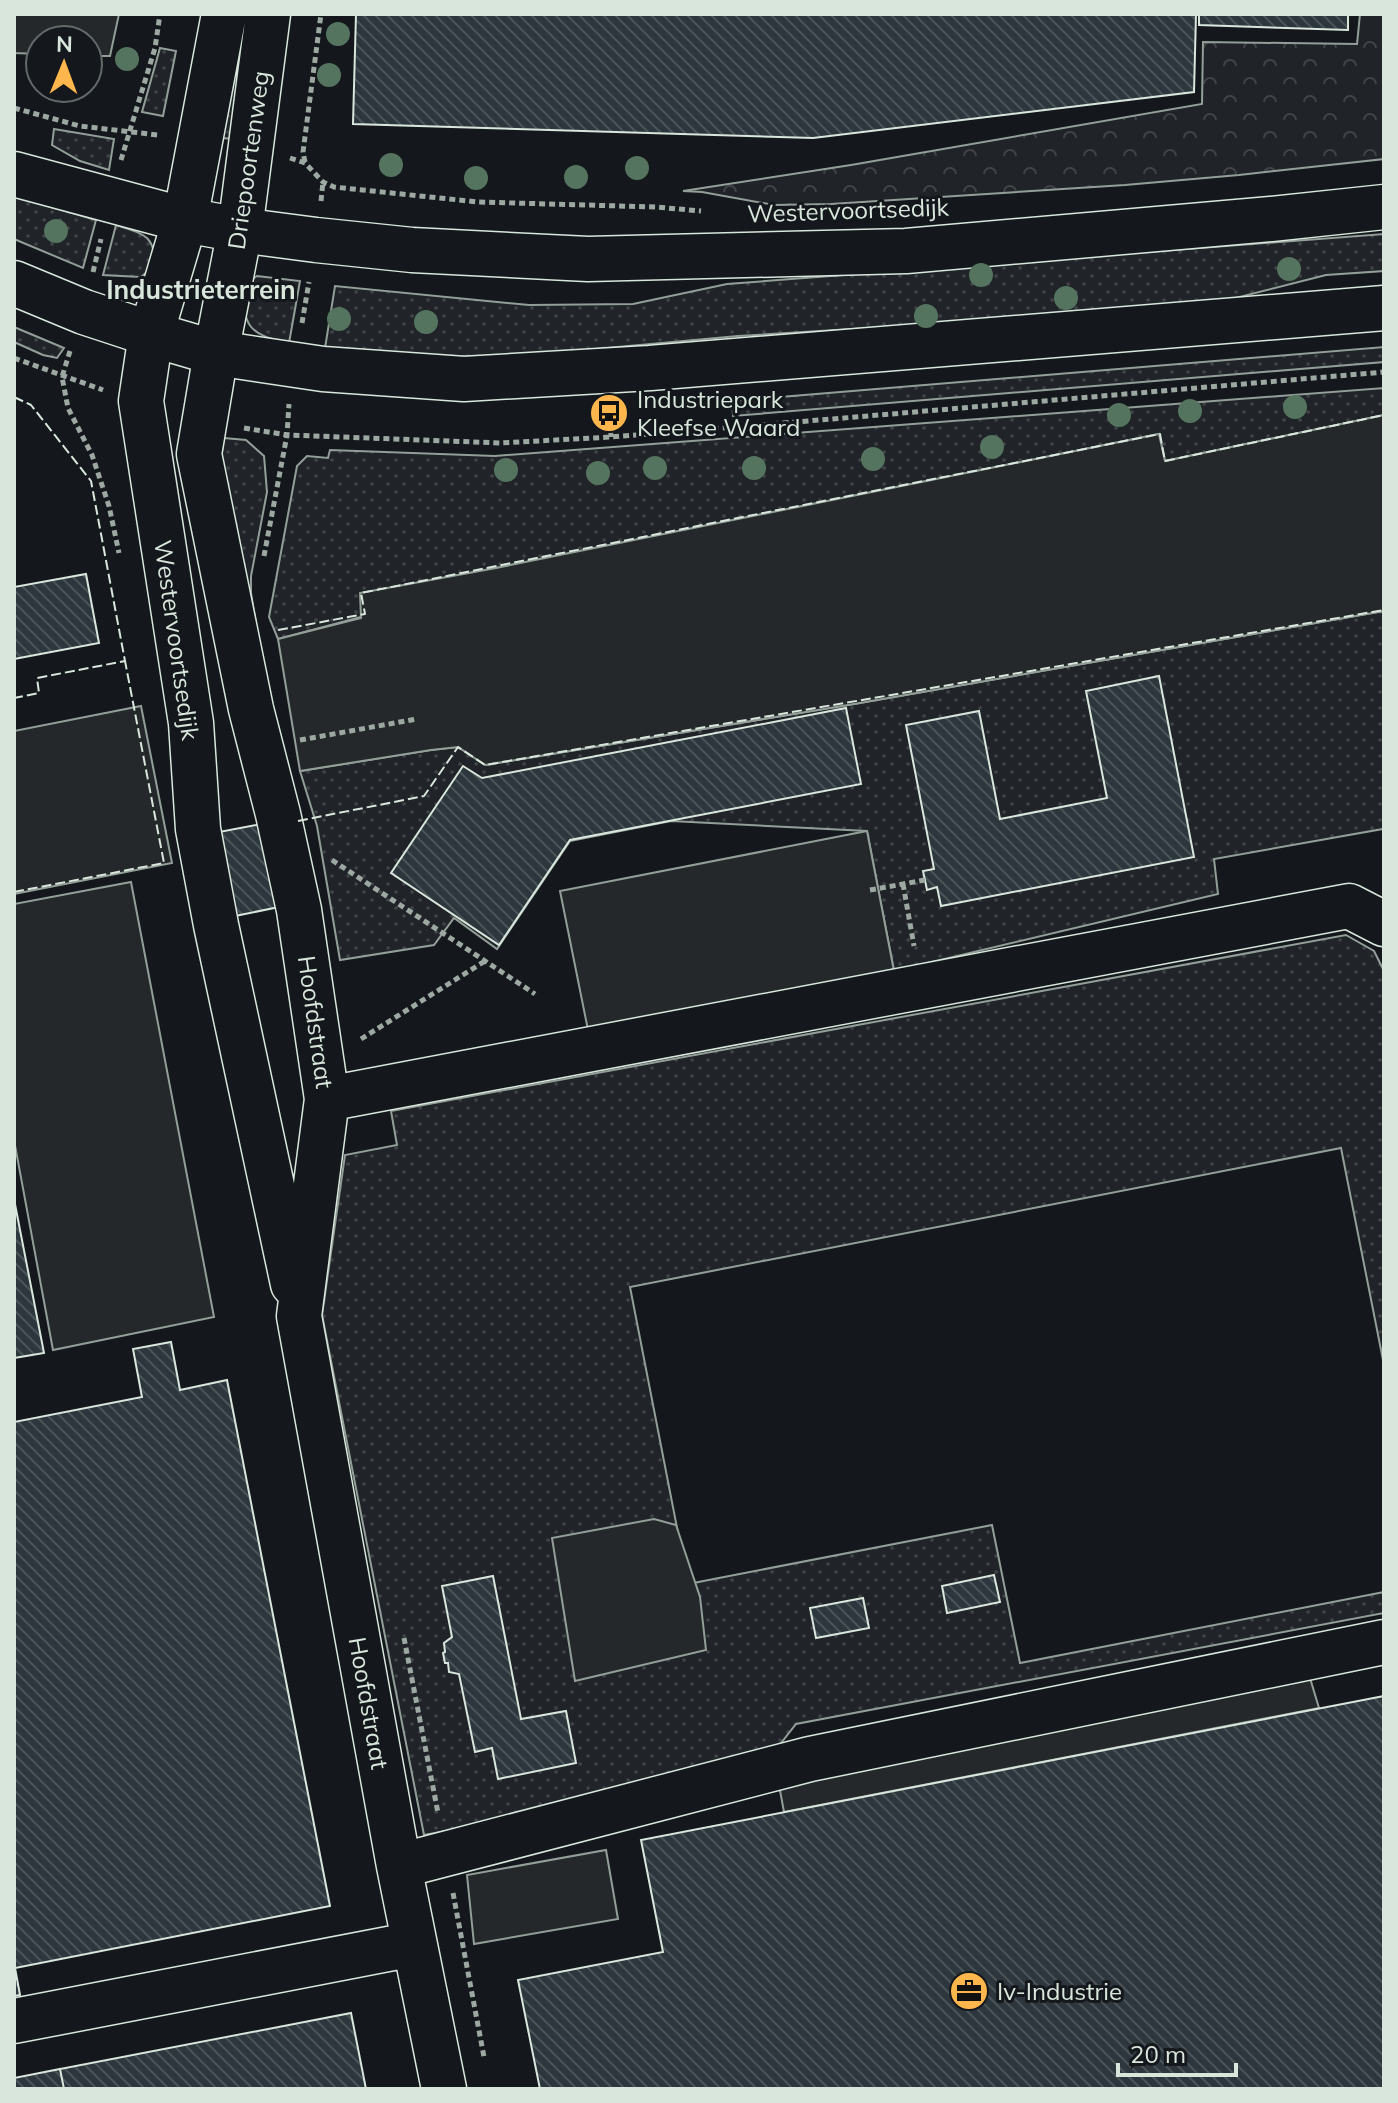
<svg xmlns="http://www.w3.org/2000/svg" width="1398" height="2103" font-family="Mulish,sans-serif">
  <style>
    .grass { fill: url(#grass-dots); stroke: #939e99; stroke-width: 2 }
    .forest { fill: url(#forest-crowns); stroke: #939e99; stroke-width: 2 }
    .parking { fill: #24282b; stroke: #939e99; stroke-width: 2 }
    .building { fill: url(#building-back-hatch); stroke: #d8e6dc; stroke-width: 2 }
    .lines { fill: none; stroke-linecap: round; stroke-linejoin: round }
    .minor-casing { stroke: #d8e6dc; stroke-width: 47 }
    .major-casing { stroke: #d8e6dc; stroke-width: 47 }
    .path { stroke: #9da8a2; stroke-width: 5; stroke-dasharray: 6 4; stroke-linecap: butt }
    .minor { stroke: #14181c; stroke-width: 44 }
    .major { stroke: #14181c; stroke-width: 44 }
    .fence { stroke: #d8e6dc; stroke-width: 2; stroke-dasharray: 10 4; stroke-linecap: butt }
    .tree { fill: #55745f }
    .labels { text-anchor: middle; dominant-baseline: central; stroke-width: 6; stroke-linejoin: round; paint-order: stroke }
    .street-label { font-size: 24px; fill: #d8e6dc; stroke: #14181c }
    .poi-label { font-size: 24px; fill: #d8e6dc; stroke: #14181c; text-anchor: start }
    .neighbourhood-label { font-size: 26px; font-weight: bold; fill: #d8e6dc; stroke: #14181c }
  </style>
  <defs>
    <pattern id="grass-dots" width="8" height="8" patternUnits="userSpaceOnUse" patternTransform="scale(2)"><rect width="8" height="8" fill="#202428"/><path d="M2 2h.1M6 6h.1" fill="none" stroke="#404447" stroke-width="1.8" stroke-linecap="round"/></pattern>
    <pattern id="forest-crowns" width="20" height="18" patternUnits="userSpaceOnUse" patternTransform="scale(2)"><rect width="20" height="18" fill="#202428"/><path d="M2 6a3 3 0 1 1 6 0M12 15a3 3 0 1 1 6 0" fill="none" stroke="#404447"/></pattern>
    <pattern id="building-back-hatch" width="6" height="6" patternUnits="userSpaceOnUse" patternTransform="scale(2)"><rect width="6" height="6" fill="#2c363c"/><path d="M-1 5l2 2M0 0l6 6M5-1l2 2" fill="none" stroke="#4a5358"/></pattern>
  </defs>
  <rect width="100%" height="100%" fill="#14181c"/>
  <path class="grass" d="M243 14H254L236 139 221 138Z
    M160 48 176 51 163 116 142 112Z
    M54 129 114 139 109 170 80 161 52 145Z
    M14 196 96 220 83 268 14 239Z
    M116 225C141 233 157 235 154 266L141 277 103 275Z
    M1384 234V271L1326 275 1196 308 738 336 530 355 436 357 325 348 335 286 529 305 633 304 727 284Z
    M257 276 300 281 289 343C247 334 245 327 241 286Z
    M14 327 64 348 57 358 43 355 14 342Z
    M1384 347V362L733 416 732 401Z
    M1384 388V415L1165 461 1159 434 496 568 361 593V617L278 639 269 617 297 466 307 456 328 458 330 450 495 456Z
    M224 438 246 440 264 456 267 492 251 576V593L260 648 221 458Z
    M1384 611V832L1383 829 1214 859 1218 894 894 971 867 831 671 821 570 841 497 949 454 918 434 945 340 960 317 826 300 771 431 750 458 747 486 765 854 704Z
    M1346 935 1374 951 1384 971V1365L1341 1148 630 1287 688 1584 992 1525 1020 1663 1384 1592V1613L796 1724 771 1756 630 1797 424 1835 322 1315 345 1155 397 1145 391 1111Z"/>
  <path class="forest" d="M1360 14H1384V159L1239 175 1125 185 831 204 774 205 702 192 683 191 851 165 1202 104 1203 42 1357 44Z"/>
  <path class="parking" d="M14 14H119L110 56H88V40H40V54L14 53Z
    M1384 415V611L854 704 485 765 458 747 431 750 300 771 278 639 361 618 360 593 496 568 1159 434 1165 461Z
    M141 706 172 863 14 894V731Z
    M867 831 894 971 588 1030 560 891Z
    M131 882 214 1317 53 1350 14 1140V904Z
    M654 1519 676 1525 700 1597 706 1650 575 1681 552 1538Z
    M1307 1668 1319 1708 784 1812 777 1774Z
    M606 1850 618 1919 474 1944 467 1875Z"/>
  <path class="building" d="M356 14H1196L1194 92 813 138 353 124Z
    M1199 14H1348V30L1199 25Z
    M86 574 99 643 14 659V587Z
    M1159 676 1194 857 941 906 937 887 927 890 923 871 934 869 906 725 979 711 1000 819 1107 798 1086 691Z
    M846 708 861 784 570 840 499 945 391 873 463 766 482 778Z
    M267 823 284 906 235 916 219 832Z
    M14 1199 44 1353 14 1358Z
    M171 1342 180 1390 227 1380 330 1906 15 1968 20 1995 14 1996V1422L142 1397 133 1349Z
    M994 1575 1000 1602 947 1613 942 1586Z
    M493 1576 521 1719 566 1711 576 1763 498 1779 492 1748 475 1752 459 1674 449 1672 448 1663H445L443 1653 445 1652 444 1643 452 1637 442 1586Z
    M863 1598 869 1628 816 1638 810 1608Z
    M1384 1696V2089H540L518 1980 663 1952 641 1840Z
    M351 2013 366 2089H64L60 2069Z
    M60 2069 64 2089H14V2078Z"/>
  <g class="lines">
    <g class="minor-casing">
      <path id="minor" d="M224 14 185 220 151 334 141 401 191 723 198 829 216 925 293 1284
        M268 14 240 230 216 353 199 454 251 709 278 814 299 910 327 1099 299 1316 399 1866 444 2089
        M327 1099 1349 906 1384 924
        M399 1866 810 1759 1384 1642
        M14 2021 414 1944"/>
    </g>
    <g class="major-casing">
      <path id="major" d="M14 174 185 220 240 230 316 240 412 250 588 259 906 251 1271 219 1384 207
        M14 283 84 312 151 334 216 353 323 369 464 379 650 368 1384 308"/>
    </g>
    <path class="path" d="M14 108 80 126 158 135
      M290 158 305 163 323 182 334 187 478 202 656 207 701 211
      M121 160 155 48 160 14
      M305 162 303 152 321 14
      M321 201 323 182
      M93 272 101 239
      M302 323 309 282
      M70 351 62 377 68 408 92 455 109 506 119 553
      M14 358 103 390
      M609 413 611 437
      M244 428 287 435 500 443 611 437 844 418 1384 372
      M264 556 287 435 289 404
      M300 740 417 719
      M332 860 535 994
      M903 884 914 946
      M870 890 925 880
      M361 1039 485 961
      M404 1638 438 1813
      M453 1893 484 2057"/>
    <use href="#minor" class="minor"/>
    <use href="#major" class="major"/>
    <path class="fence" d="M14 397 31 405 91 481 125 661 37 678 39 693 14 698
      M278 630 365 614 361 593 1160 434 1165 461 1384 415
      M298 821 424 796 458 747 485 765 1384 610
      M14 892 164 863 125 661"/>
  </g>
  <g class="tree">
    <circle cx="338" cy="34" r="12"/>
    <circle cx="127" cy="59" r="12"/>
    <circle cx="329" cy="75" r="12"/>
    <circle cx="391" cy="165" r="12"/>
    <circle cx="637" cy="168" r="12"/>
    <circle cx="576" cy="177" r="12"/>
    <circle cx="476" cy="178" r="12"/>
    <circle cx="56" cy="231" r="12"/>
    <circle cx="1289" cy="269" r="12"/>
    <circle cx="981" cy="275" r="12"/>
    <circle cx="1066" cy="298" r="12"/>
    <circle cx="926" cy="316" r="12"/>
    <circle cx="339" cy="319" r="12"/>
    <circle cx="426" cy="322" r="12"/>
    <circle cx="1295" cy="407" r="12"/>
    <circle cx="1190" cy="411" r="12"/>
    <circle cx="1119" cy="415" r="12"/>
    <circle cx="992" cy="447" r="12"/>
    <circle cx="873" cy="459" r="12"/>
    <circle cx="655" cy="468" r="12"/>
    <circle cx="754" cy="468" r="12"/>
    <circle cx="506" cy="470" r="12"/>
    <circle cx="598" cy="473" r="12"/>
  </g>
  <defs>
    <g id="bus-disc" transform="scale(2)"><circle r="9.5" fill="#ffb74d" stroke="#14181c"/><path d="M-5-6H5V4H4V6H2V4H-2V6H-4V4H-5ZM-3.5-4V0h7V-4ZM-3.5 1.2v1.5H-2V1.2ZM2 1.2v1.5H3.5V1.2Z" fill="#111"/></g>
    <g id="office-disc" transform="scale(2)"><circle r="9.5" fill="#ffb74d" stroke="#14181c"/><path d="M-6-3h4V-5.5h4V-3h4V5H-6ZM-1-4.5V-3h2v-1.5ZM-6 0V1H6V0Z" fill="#111"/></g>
  </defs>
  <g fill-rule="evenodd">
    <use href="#bus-disc" x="609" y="413"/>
    <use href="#office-disc" x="969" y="1991"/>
  </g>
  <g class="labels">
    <g class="street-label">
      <text transform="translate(248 160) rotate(-82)">Driepoortenweg</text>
      <text transform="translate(848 210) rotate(-2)">Westervoortsedijk</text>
      <text transform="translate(177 640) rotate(82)">Westervoortsedijk</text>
      <text transform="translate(316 1022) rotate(82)">Hoofdstraat</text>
      <text transform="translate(369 1703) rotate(80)">Hoofdstraat</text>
    </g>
    <g class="poi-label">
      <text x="637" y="399">Industriepark<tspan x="637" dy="28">Kleefse Waard</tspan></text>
      <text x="997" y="1991">Iv-Industrie</text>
    </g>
    <g class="neighbourhood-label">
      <text x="201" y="289">Industrieterrein</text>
    </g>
  </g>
  <rect width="1398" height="2103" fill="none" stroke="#d8e6dc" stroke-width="32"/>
  <g transform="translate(64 64) rotate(1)"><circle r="38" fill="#14181c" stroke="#626a69" stroke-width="2"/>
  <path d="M0-6L14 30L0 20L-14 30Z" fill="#ffb74d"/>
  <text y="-12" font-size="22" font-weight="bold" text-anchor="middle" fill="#d8e6dc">N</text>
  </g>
  <path d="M1118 2063v12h118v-12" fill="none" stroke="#d8e6dc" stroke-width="4"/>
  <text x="1130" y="2063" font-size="24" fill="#d8e6dc" stroke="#14181c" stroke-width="6" paint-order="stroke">20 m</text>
</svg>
